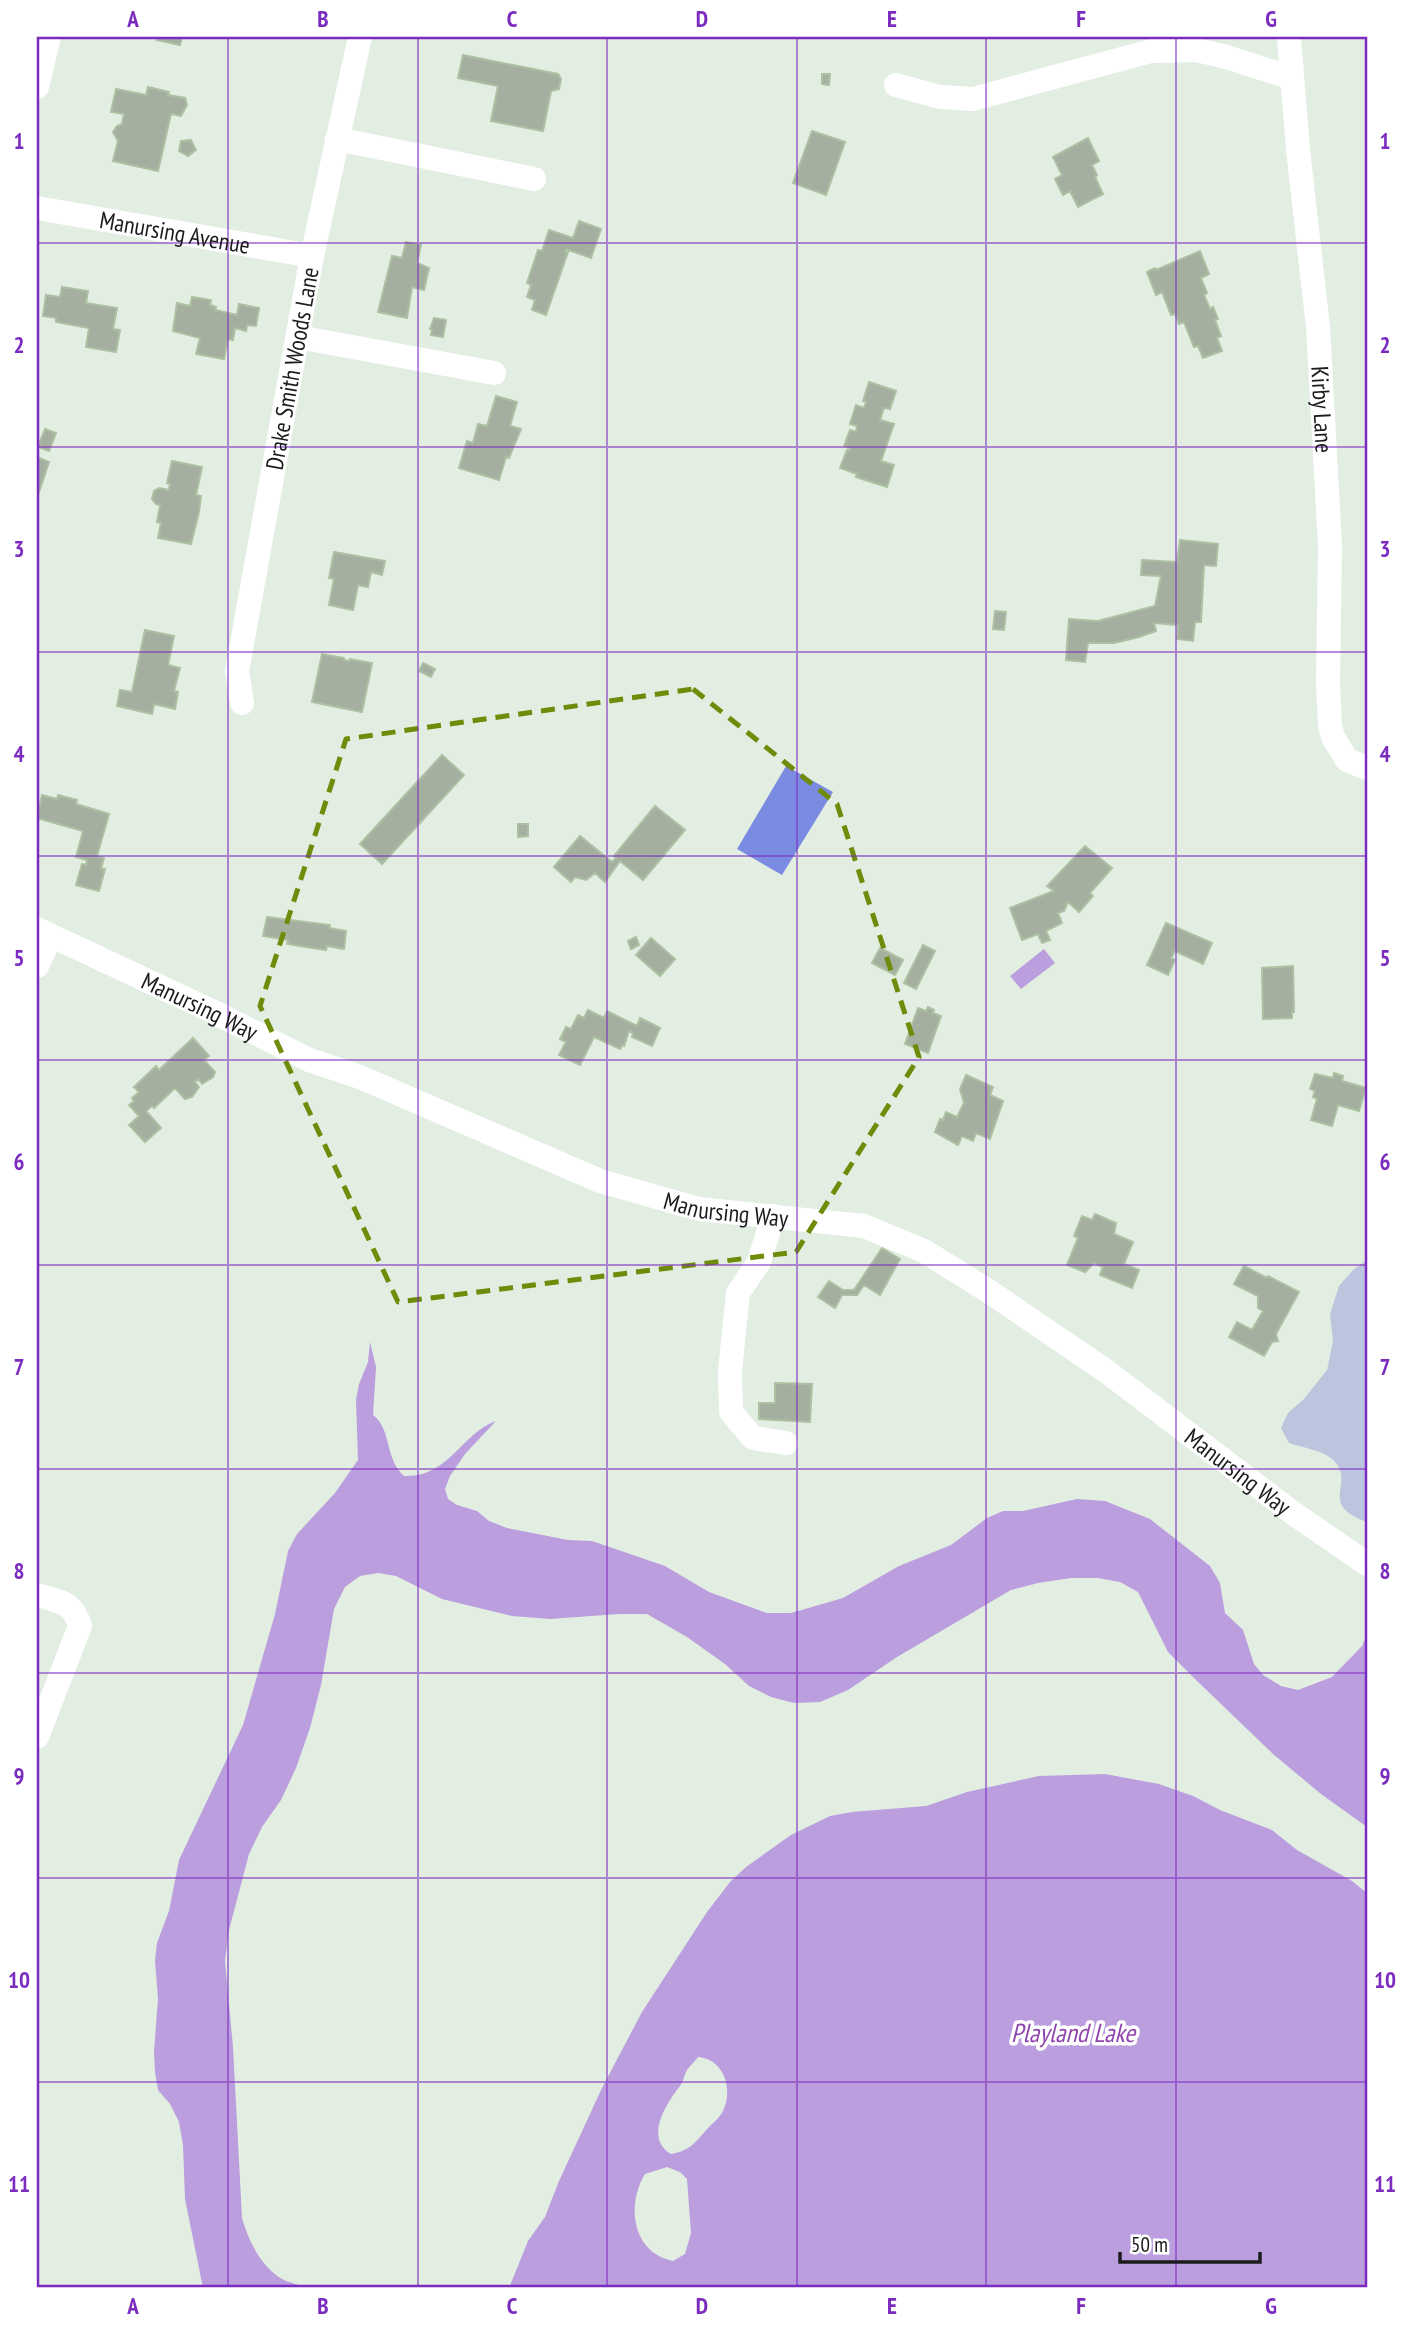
<svg xmlns="http://www.w3.org/2000/svg" width="1404" height="2325" font-family="'PT Sans Narrow',sans-serif">
  <style>
    .wetland { fill: #bdc4dd }
    .pitch { fill: #7a8be1 }
    .water { fill: #bb9ede; fill-rule: evenodd }
    .building { fill: #a5afa0; stroke: #acc0a2; stroke-width: 2 }
    .lines { fill: none; stroke-linecap: round; stroke-linejoin: round }
    .minor { stroke: #fff; stroke-width: 24 }
    .marked { fill: none; stroke: #6f8b0a; stroke-width: 5; stroke-dasharray: 14 9; stroke-linejoin: round }
    .grid { fill: none; stroke: #7b2cbf; stroke-width: 2; stroke-opacity: 0.55 }
    .labels { text-anchor: middle; dominant-baseline: central; stroke-width: 7; stroke-linejoin: round; paint-order: stroke }
    .street-label { font-size: 24px; fill: #1c1c1c; stroke: #fff }
    .water-label { font-size: 26px; font-style: italic; fill: #9145ae; stroke: #fff }
    .neatline { fill: none; stroke: #7b2cbf; stroke-width: 2.5 }
    .grid-label { font-size: 23px; text-anchor: middle; font-weight: bold; fill: #7b2cbf }
  </style>
  <rect width="100%" height="100%" fill="#e2eee1"/>
  <path class="wetland" d="M1367 1260V1403L1364 1402 1367 1404V1522C1317 1504 1355 1484 1335 1462 1325 1450 1303 1448 1289 1443L1281 1428 1288 1413 1304 1399 1327 1370 1333 1341 1330 1314 1339 1286 1354 1269Z"/>
  <path class="pitch" d="M786 766 833 792 782 875 737 849Z"/>
  <path class="water" d="M1044 949 1055 963 1021 989 1010 976Z
    M370 1342 376 1367 373 1415C392 1429 384 1458 404 1476 449 1478 460 1434 496 1421L465 1454 450 1476 445 1489 448 1499 457 1505 477 1511 489 1521 507 1528 568 1540 592 1541 665 1566 709 1592 767 1613H791L843 1598 899 1566 951 1545 987 1518 1003 1511H1023L1077 1499 1105 1501 1150 1519 1210 1566 1220 1583 1225 1613 1243 1630 1254 1664 1263 1675 1281 1686 1298 1690 1332 1677 1362 1646 1367 1634V1827L1321 1794 1273 1754 1194 1678 1168 1652 1138 1592 1120 1582 1098 1578H1071L1038 1583 1011 1590 897 1657 848 1690 820 1702 794 1703 771 1697 749 1686 725 1664 687 1637 647 1614H619L550 1619 512 1616 442 1599 396 1576 378 1573 360 1576 345 1587 334 1609 321 1685 310 1728 296 1768 281 1800 262 1827 249 1854 229 1930 225 1961 233 2047 242 2218C248 2240 261 2267 282 2279 289 2283 297 2283 303 2288H203L185 2199 183 2145 179 2122 170 2104 158 2090 155 2072 154 2052 158 1999 155 1961 157 1943 169 1911 179 1860 243 1725 275 1614 288 1551 297 1534 335 1493 358 1460 356 1400 359 1384 368 1362Z
    M1105 1774 1159 1784 1193 1796 1220 1810 1272 1830 1297 1850 1352 1881 1367 1893V2288H509L528 2241 545 2217 559 2181 602 2088 642 2012 707 1912 730 1882 746 1867 791 1835 830 1816 852 1812 926 1806 967 1792 1039 1776ZM698 2057C725 2059 734 2091 722 2113 719 2118 714 2122 710 2126 697 2140 691 2151 671 2154 644 2138 666 2104 680 2086 684 2081 684 2075 687 2070 690 2066 695 2061 698 2057ZM667 2167 680 2172 687 2179 691 2233 685 2254 673 2261C632 2253 626 2205 645 2174Z"/>
  <path class="building" d="M158 37H182L180 45 157 40Z
    M463 55 558 74 561 79 559 89 551 91 543 131 491 121 498 86 458 78Z
    M822 74H830L829 85 822 84Z
    M148 87 169 92 168 95 185 98 187 105 181 116 171 114 158 171 113 161 118 141 113 132 117 126 122 124 124 114 111 112 116 89 146 95Z
    M812 131 845 142 826 195 793 183Z
    M1088 138 1099 161 1092 165 1097 175 1095 177 1103 194 1078 207 1070 191 1063 195 1055 179 1062 175 1053 157Z
    M191 140 196 150 188 156 179 151 181 141Z
    M579 221 601 229 591 258 566 249 565 252H568L546 315 532 310 535 300 527 297 531 285 527 283 538 250 542 251 549 230 573 238Z
    M406 242 421 245 417 263 429 268 424 290 412 287 407 318 378 312 392 256 402 258Z
    M1200 251 1209 274 1201 278 1207 293 1204 295 1210 309 1213 307 1218 319 1215 320 1221 336 1217 338 1222 351 1203 358 1198 346 1194 347 1184 322 1179 324 1175 314 1171 315 1162 292 1156 295 1147 272 1155 268 1156 270Z
    M62 287 88 291 86 303 117 308 113 329 120 330 116 352 86 347 89 328 56 322V318L43 316 46 295 60 297Z
    M192 297 211 300 210 305 216 307 215 310 237 315 239 304 259 308 256 326 247 325 246 331 235 328 233 340 228 339 224 359 196 354 200 338 173 331 177 303 190 306Z
    M434 318 446 320 443 337 431 335 432 329H430Z
    M869 382 896 391 890 409 884 408 880 420 894 424 881 461 894 465 887 487 856 477 857 474 840 468 847 450 849 451 850 448 844 446 850 430 856 432 857 426 850 424 856 405 864 408 866 402 863 401Z
    M496 396 517 402 510 426 521 429 509 458 506 457 499 480 459 468 467 441 473 443 478 424 487 426Z
    M45 429 56 433 49 451 38 447Z
    M37 457 49 462 37 498Z
    M172 461 202 467 196 495 201 496 199 512 191 544 158 538 161 523 157 522 160 505 156 504 152 499 154 491 159 488 169 490 170 484 167 483Z
    M1180 540 1218 544 1216 566 1204 565 1201 622H1195L1193 641 1177 639 1178 625 1154 623 1156 631 1139 637 1114 643H1088L1085 662 1066 660 1069 619 1098 621 1155 606 1161 576 1141 575 1142 560 1177 562Z
    M334 552 385 561 382 575 371 572 368 587 358 585 353 610 329 605 334 579 329 578Z
    M995 611 1006 612 1004 630 993 629Z
    M145 630 174 636 168 665 180 668 174 691 178 692 175 709 154 704 152 714 117 706 120 690 132 692Z
    M322 654 344 658V660L349 661 350 659 372 663 362 712 312 702Z
    M423 663 435 669 431 677 419 671Z
    M442 755 464 775 382 864 360 844Z
    M42 795 57 799 58 795 77 800 76 804 109 814 97 856 104 858 101 869H105L99 891 76 885 82 864 86 865 87 860 76 857 83 831 37 818Z
    M655 806 685 830 643 880 620 861 605 882 595 873 586 880 575 877 571 882 554 867 580 836 612 862 616 858 614 856Z
    M518 824H528V836L518 837Z
    M1085 846 1112 868 1090 893 1093 896 1079 912 1068 902 1064 911 1058 913 1062 923 1046 931 1050 940 1042 943 1038 934 1022 940 1010 908 1054 891 1047 886Z
    M267 917 330 925 329 928 346 931 344 949 327 946 326 950 287 944 288 940 263 936Z
    M1166 923 1212 943 1203 964 1175 951 1171 958 1175 960 1168 975 1147 965Z
    M636 937 639 945 631 949 628 941Z
    M651 938 675 959 660 976 636 955Z
    M923 945 935 951 916 989 904 983Z
    M880 948 903 960 895 975 872 963Z
    M1293 966 1294 1012H1292V1018L1263 1019 1262 968Z
    M928 1007 934 1010 933 1013 941 1016 928 1053 905 1044 918 1008 926 1011Z
    M588 1010 604 1018 607 1011 637 1026 640 1018 660 1028 652 1046 632 1037 633 1033 629 1031 624 1046 622 1045 620 1049 594 1037 580 1065 559 1055 566 1042 560 1039 566 1027 571 1029 578 1015 584 1018Z
    M193 1038 209 1056 204 1060 215 1072 213 1077 202 1084 198 1079 195 1082 199 1087 192 1097 185 1099 175 1088 154 1108 152 1106 146 1111 161 1128 145 1142 129 1125 139 1116 129 1105 134 1101 132 1098 139 1092 134 1087 156 1066 159 1070Z
    M1334 1073 1343 1076 1342 1081 1366 1088 1359 1111 1338 1105 1332 1126 1311 1120 1317 1099 1313 1097 1315 1091 1310 1089 1315 1074 1333 1078Z
    M966 1075 993 1087 990 1095 1003 1101 990 1139 976 1133 973 1141 962 1136 958 1145 935 1132 940 1119 943 1120 946 1112 957 1117 964 1103 960 1089Z
    M1095 1214 1116 1223 1114 1234 1133 1242 1124 1264 1139 1270 1132 1288 1100 1275 1103 1267 1094 1263 1085 1272 1067 1265 1078 1238 1074 1236 1082 1216 1092 1220Z
    M882 1248 900 1259 880 1295 864 1285 857 1295H842L835 1308 818 1297 829 1281 843 1290H854Z
    M1244 1266 1267 1278 1268 1276 1299 1292 1276 1334 1278 1341 1272 1342 1264 1356 1229 1337 1237 1322 1252 1330 1263 1311 1258 1308V1296L1234 1284Z
    M775 1383 812 1384 810 1422 759 1419V1403H775Z"/>
  <g class="lines">
    <g class="minor">
      <path id="s1" d="M1289 37 1298 150 1318 327 1330 546 1328 682 1330 726 1333 737 1347 760 1367 768"/>
      <path d="M896 85 940 97 973 99 1151 51 1196 50 1223 56 1292 78"/>
      <path d="M37 87 49 37"/>
      <path d="M337 139 534 179"/>
      <path id="s2" d="M37 208 312 256"/>
      <path d="M298 337 494 373"/>
      <path id="s3" d="M242 703 237 671 312 256 360 37"/>
      <path id="s4" d="M37 929 214 1012 309 1060 360 1077 600 1181 699 1209 864 1226 924 1251 990 1292 1106 1371 1293 1513 1367 1564"/>
      <path d="M37 966 51 936"/>
      <path d="M773 1216 759 1262 738 1293 730 1371 731 1412 753 1438 786 1443"/>
      <path d="M37 1595C61 1602 72 1601 80 1626L37 1737"/>
    </g>
  </g>
  <path class="marked" d="M693 689 837 804 919 1057 796 1252 398 1302 260 1006 346 739Z"/>
  <path class="grid" d="M228 37V2288M418 37V2288M607 37V2288M797 37V2288M986 37V2288M1176 37V2288M37 243H1367M37 447H1367M37 652H1367M37 856H1367M37 1060H1367M37 1265H1367M37 1469H1367M37 1673H1367M37 1878H1367M37 2082H1367"/>
  <g class="labels">
    <g class="street-label">
      <text stroke="none"><textPath href="#s2" startOffset="140">Manursing Avenue</textPath></text>
      <text stroke="none"><textPath href="#s3" startOffset="340">Drake Smith Woods Lane</textPath></text>
      <text stroke="none"><textPath href="#s1" startOffset="374">Kirby Lane</textPath></text>
      <text stroke="none"><textPath href="#s4" startOffset="180">Manursing Way</textPath></text>
      <text stroke="none"><textPath href="#s4" startOffset="747">Manursing Way</textPath></text>
      <text stroke="none"><textPath href="#s4" startOffset="1335">Manursing Way</textPath></text>
    </g>
    <g class="water-label">
      <text x="1073" y="2032">Playland Lake</text>
    </g>
  </g>
  <rect width="1404" height="2325" fill="none" stroke="#ffffff" stroke-width="77"/>
  <path d="M1120 2252v10h140v-10" fill="none" stroke="#1c1c1c" stroke-width="3.5"/>
  <text x="1131" y="2252" font-size="21" fill="#1c1c1c" stroke="#ffffff" stroke-width="5" paint-order="stroke">50 m</text>
  <rect x="38" y="38" width="1328" height="2248" class="neatline"/>
  <g class="grid-label">
    <text x="133" y="27">A</text>
    <text x="323" y="27">B</text>
    <text x="512" y="27">C</text>
    <text x="702" y="27">D</text>
    <text x="892" y="27">E</text>
    <text x="1081" y="27">F</text>
    <text x="1271" y="27">G</text>
    <text x="19" y="149">1</text>
    <text x="1385" y="149">1</text>
    <text x="19" y="353">2</text>
    <text x="1385" y="353">2</text>
    <text x="19" y="557">3</text>
    <text x="1385" y="557">3</text>
    <text x="19" y="762">4</text>
    <text x="1385" y="762">4</text>
    <text x="19" y="966">5</text>
    <text x="1385" y="966">5</text>
    <text x="19" y="1170">6</text>
    <text x="1385" y="1170">6</text>
    <text x="19" y="1375">7</text>
    <text x="1385" y="1375">7</text>
    <text x="19" y="1579">8</text>
    <text x="1385" y="1579">8</text>
    <text x="19" y="1784">9</text>
    <text x="1385" y="1784">9</text>
    <text x="19" y="1988">10</text>
    <text x="1385" y="1988">10</text>
    <text x="19" y="2192">11</text>
    <text x="1385" y="2192">11</text>
    <text x="133" y="2314">A</text>
    <text x="323" y="2314">B</text>
    <text x="512" y="2314">C</text>
    <text x="702" y="2314">D</text>
    <text x="892" y="2314">E</text>
    <text x="1081" y="2314">F</text>
    <text x="1271" y="2314">G</text>
  </g>
</svg>
